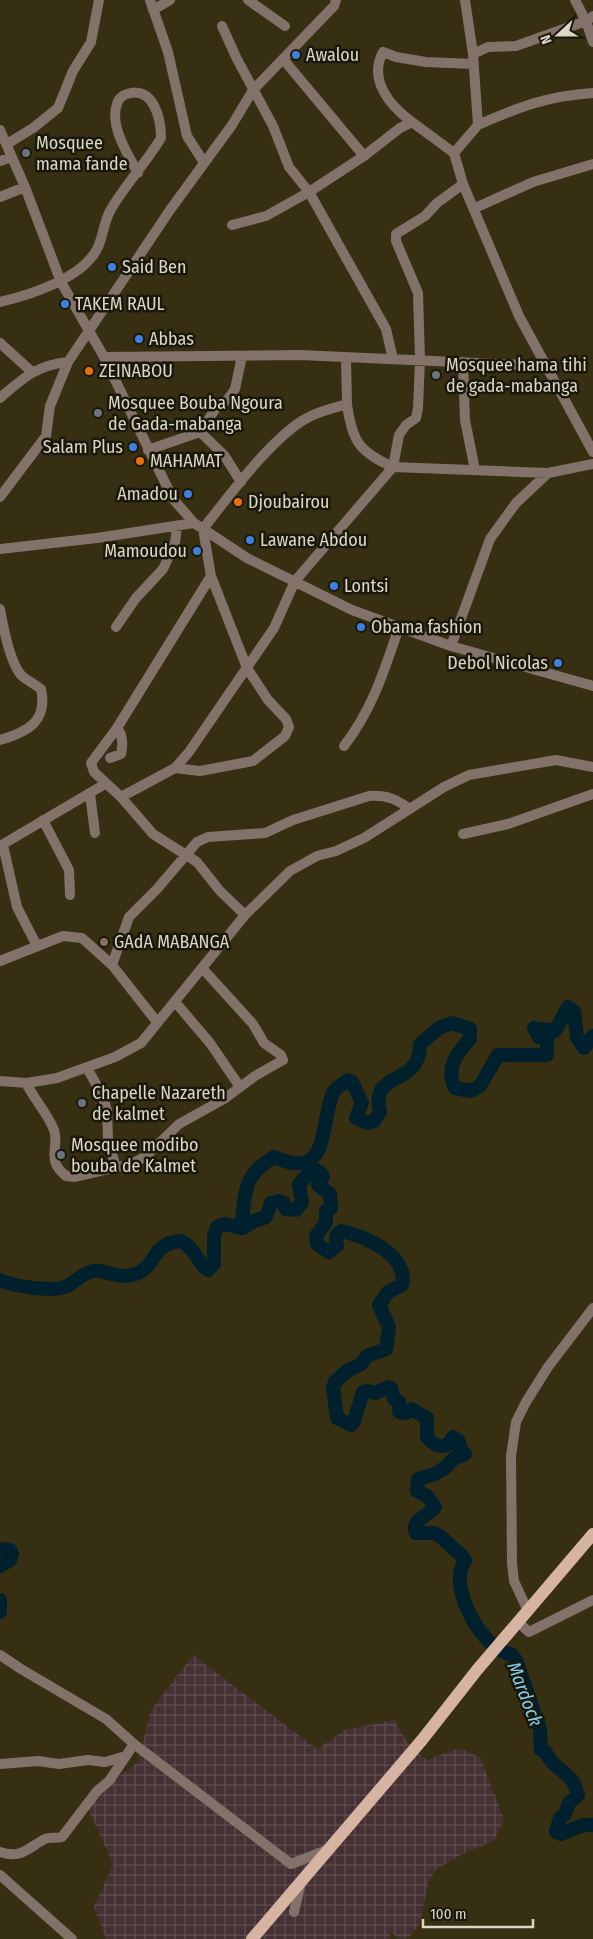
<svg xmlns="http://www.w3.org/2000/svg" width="593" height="1939" font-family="'Fira Sans Condensed',sans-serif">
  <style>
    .industrial { fill: url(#industrial-grid) }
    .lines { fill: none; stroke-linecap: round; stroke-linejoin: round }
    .river { stroke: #00202d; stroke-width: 14 }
    .minor { stroke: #827269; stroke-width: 10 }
    .major { stroke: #d6b4a1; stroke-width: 12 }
    .shop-dot { fill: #3f7fe0; stroke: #1a170b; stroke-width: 2 }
    .worship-dot { fill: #6b7280; stroke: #1a170b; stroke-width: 2 }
    .food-dot { fill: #e8710a; stroke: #1a170b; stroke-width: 2 }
    .education-dot { fill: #8d6e63; stroke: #1a170b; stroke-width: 2 }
    .labels { text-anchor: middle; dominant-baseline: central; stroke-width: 5; stroke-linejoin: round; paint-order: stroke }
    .poi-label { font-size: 18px; fill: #dbd7c6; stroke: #1a170b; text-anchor: start }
    .water-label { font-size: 19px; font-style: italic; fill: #84cced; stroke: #1a170b }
  </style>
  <defs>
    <pattern id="industrial-grid" width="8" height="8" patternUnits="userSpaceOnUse" patternTransform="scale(1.25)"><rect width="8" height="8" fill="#453033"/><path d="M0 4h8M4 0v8" fill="none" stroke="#5f4d4f"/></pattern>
  </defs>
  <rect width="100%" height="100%" fill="#362f11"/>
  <path class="industrial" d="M193 1655 317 1749 345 1730 394 1720 411 1748 427 1760 459 1748 480 1757 504 1819 494 1841 464 1853 435 1870 428 1884 420 1923 409 1938 398 1939 390 1930V1939H106L94 1907 113 1864 85 1802 138 1762 151 1710Z"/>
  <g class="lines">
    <path class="river" d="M241 1228C246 1194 241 1176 274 1157 331 1182 319 1126 333 1093 335 1088 343 1084 348 1080L352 1082 362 1103 356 1118 367 1123 374 1121 380 1112C369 1068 420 1089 420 1044L439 1028 452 1023 470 1029V1039C457 1053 445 1068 455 1088L471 1091 480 1086 498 1055H547V1039L539 1037 534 1028 555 1031 568 1007 574 1011 577 1037 584 1048 593 1036
      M0 1280C13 1286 53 1293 67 1286 75 1282 83 1273 93 1271 104 1269 121 1281 138 1273 158 1264 150 1244 181 1241 195 1247 196 1262 208 1270L214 1264V1236L217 1227 224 1224 243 1228 254 1221 266 1217 271 1203 278 1201 284 1203 286 1209 296 1210 302 1203 299 1184 310 1172 316 1170 321 1173 323 1177 318 1180V1185L330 1194 331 1208 326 1211V1222L316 1236 317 1244 329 1252 337 1246 336 1236 341 1231C364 1235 409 1255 402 1285L388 1292 379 1305 389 1327 386 1349 367 1356 361 1364 347 1371 335 1382 333 1388 337 1418 351 1425 354 1421 363 1392 367 1391 375 1393 389 1387 391 1388 394 1399 399 1402V1412L406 1413 411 1409 427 1418V1437C433 1444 438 1448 448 1445L453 1437 459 1441 460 1449 465 1454 453 1459 446 1467 435 1474 418 1479 417 1491 427 1496 435 1507C428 1516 410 1521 416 1533H434L440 1536 463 1557 465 1561C446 1586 484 1652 511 1654L516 1660 540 1729 541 1750 545 1751C551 1765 562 1769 572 1780 575 1784 576 1791 578 1795L569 1803 565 1814 560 1818 556 1832 561 1834 583 1825H593
      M0 1549 10 1550 12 1554 10 1560 0 1566
      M0 1600V1612"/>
    <path class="minor" d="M150 0 168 52 187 136 203 161
      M248 0 285 26
      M575 0 586 21 593 42
      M153 10 170 0
      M222 26 236 57 273 126 289 167 309 192 386 329 393 359
      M473 54 488 47 516 46 586 21 593 16
      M283 59 364 156 400 128 412 122 454 153 463 184 519 316 593 452
      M412 122C390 106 368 80 383 52L396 57 426 62 474 64
      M478 125C519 107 547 96 593 93
      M0 130 25 187 61 282 104 357 173 499 194 523 247 558 352 610 451 646 593 686
      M7 144 33 128 58 108 73 71 91 42 99 0
      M454 153 478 125 473 54 465 0
      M0 161 12 157
      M0 197 25 187
      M475 208 533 182 593 164
      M232 225 266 216 309 192 364 156
      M0 302C30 295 84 278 98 247 103 236 104 222 110 211 124 186 146 163 161 138 161 120 154 85 127 94 123 95 118 99 117 104 109 125 128 155 138 173
      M0 343 32 372
      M104 357 300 355 546 366
      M463 362 465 420 475 470
      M0 398C23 378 37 365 68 362
      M347 404C352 441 359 452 393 467L399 435 406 425 416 418 418 408 420 360 418 293 396 241V234L425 216 437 203 463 184
      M200 432 216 408 228 399 235 389 242 356
      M148 450 200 432 224 455 241 482
      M0 497 46 436 50 406 68 362 170 210 232 125 253 90 334 6 336 0
      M0 549 97 538 194 523
      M211 576 203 529C228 497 272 437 307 418 319 411 334 408 347 404L346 358
      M0 609C3 626 10 662 21 675 26 680 35 684 41 689 48 721 28 732 0 740
      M116 627 136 598 163 569 175 543 177 527
      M451 646 490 539 516 503 548 473
      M344 746C373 708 384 671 399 627
      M110 758 121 754C123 746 123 734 117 728
      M175 768 200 771 253 761 285 736 289 727 286 719 268 700 247 668 211 576 117 728 91 763 94 772 121 797 153 834 197 862 220 891 245 915
      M90 794 95 833
      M121 797 175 768 189 752 274 628 295 581 393 467 548 473 593 464
      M43 820 69 870 70 895
      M463 834 508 824 593 794
      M3 845 17 907 37 946
      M0 846 105 784
      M0 961 63 936 82 938 112 965 157 1022
      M112 965 129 917 157 889 197 842 208 837 265 833 293 820 369 796C387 795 396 799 410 809
      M176 1003 210 1043 240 1087
      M87 1068 102 1095 107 1110 108 1139 116 1168
      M0 1081 27 1083 57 1078 115 1057 141 1043 245 915 290 871 317 856 336 851 364 838 444 787 469 775 556 760 593 767
      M26 1083C34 1099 48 1114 54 1130 60 1146 45 1160 66 1176L75 1177 131 1164 145 1157 179 1124 224 1099 255 1076 283 1060 281 1055 264 1043 253 1024 203 969
      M527 1609 514 1581 512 1563 511 1456 516 1422 526 1402 548 1367 593 1308
      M518 1622 529 1632 593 1600
      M0 1655 21 1669 106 1719 134 1744 291 1864 327 1850
      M0 1764 38 1761 59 1764 88 1760 105 1762 126 1756
      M0 1852C20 1859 27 1849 43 1840 49 1836 56 1839 62 1837L97 1791 109 1781 134 1744
      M0 1875 72 1939
      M294 1912 301 1882"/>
    <path class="major" d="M252 1939 422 1740 477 1670 593 1534"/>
  </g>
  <g class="shop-dot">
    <circle cx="296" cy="55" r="5"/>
    <circle cx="112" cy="267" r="5"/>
    <circle cx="65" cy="304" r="5"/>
    <circle cx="139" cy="339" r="5"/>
    <circle cx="133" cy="447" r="5"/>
    <circle cx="188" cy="494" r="5"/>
    <circle cx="250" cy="540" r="5"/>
    <circle cx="197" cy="551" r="5"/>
    <circle cx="334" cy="586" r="5"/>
    <circle cx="361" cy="627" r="5"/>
    <circle cx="558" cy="663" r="5"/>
  </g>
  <g class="worship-dot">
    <circle cx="26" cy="153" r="5"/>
    <circle cx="436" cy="375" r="5"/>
    <circle cx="98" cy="413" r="5"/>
    <circle cx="82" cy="1103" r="5"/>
    <circle cx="61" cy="1155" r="5"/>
  </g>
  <g class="food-dot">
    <circle cx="89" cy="371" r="5"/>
    <circle cx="140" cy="461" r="5"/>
    <circle cx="238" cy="502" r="5"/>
  </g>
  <circle class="education-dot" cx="104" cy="942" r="5"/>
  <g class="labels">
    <g class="poi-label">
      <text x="306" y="55">Awalou</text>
      <text x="36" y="143">Mosquee<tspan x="36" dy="21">mama fande</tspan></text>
      <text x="122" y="267">Said Ben</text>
      <text x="75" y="304">TAKEM RAUL</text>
      <text x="149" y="339">Abbas</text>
      <text x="446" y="365">Mosquee hama tihi<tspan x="446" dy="21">de gada-mabanga</tspan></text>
      <text x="99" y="371">ZEINABOU</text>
      <text x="108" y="403">Mosquee Bouba Ngoura<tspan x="108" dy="21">de Gada-mabanga</tspan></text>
      <text x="123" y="447" text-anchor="end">Salam Plus</text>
      <text x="150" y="461">MAHAMAT</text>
      <text x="178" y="494" text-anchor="end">Amadou</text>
      <text x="248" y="502">Djoubairou</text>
      <text x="260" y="540">Lawane Abdou</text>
      <text x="187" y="551" text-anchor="end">Mamoudou</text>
      <text x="344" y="586">Lontsi</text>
      <text x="371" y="627">Obama fashion</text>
      <text x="548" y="663" text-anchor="end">Debol Nicolas</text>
      <text x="114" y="942">GAdA MABANGA</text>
      <text x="92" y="1093">Chapelle Nazareth<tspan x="92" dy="21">de kalmet</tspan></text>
      <text x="71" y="1145">Mosquee modibo<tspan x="71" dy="21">bouba de Kalmet</tspan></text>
    </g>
    <g class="water-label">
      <text transform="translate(525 1694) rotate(69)">Mardock</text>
    </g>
  </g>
  <g transform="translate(558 35) rotate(249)" stroke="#1a170b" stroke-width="4" paint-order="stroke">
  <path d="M0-4L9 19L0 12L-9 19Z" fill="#dbd7c6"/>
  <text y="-8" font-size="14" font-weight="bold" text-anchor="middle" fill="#dbd7c6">N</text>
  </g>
  <path d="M423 1919v8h110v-8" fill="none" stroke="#dbd7c6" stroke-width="2.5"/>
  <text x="430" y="1919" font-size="15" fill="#dbd7c6" stroke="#1a170b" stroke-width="4" paint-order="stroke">100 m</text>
</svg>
